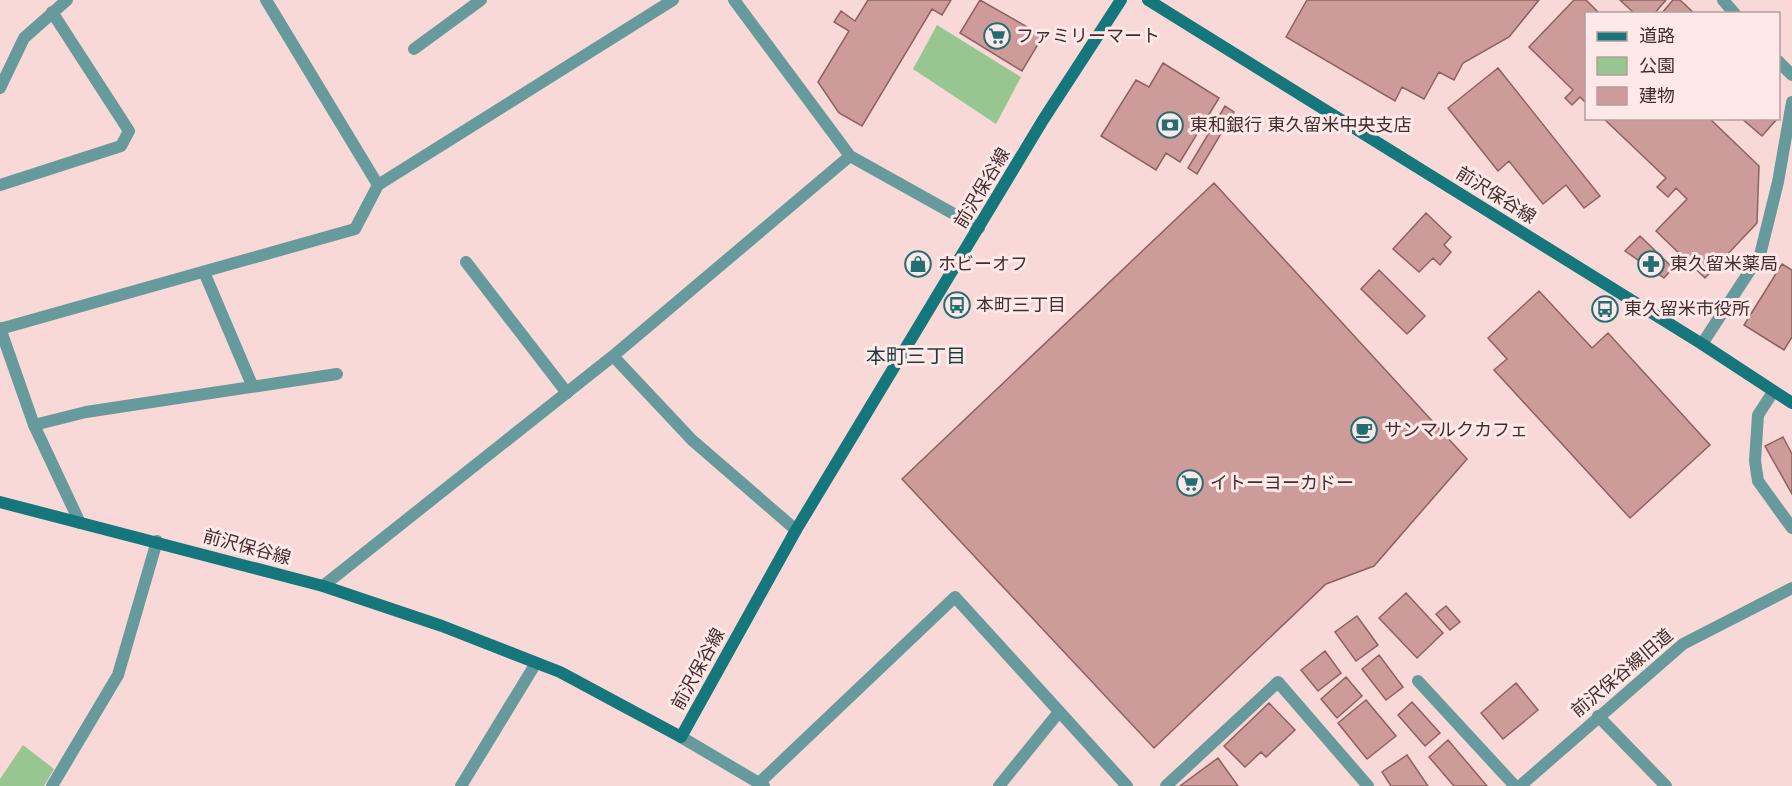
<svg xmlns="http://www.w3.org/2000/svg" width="1792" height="786" font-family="Jost,'Noto Sans JP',sans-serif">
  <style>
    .green { fill: #97c690 }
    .building { fill: #cd9c9a; stroke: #8e6160; stroke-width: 1.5 }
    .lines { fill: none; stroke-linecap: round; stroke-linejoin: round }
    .service { stroke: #669a9d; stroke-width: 12 }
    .minor { stroke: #669a9d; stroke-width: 12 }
    .tertiary { stroke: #669a9d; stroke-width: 12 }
    .secondary { stroke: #15767c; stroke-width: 12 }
    .labels { text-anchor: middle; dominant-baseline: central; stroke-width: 6; stroke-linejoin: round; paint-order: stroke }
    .poi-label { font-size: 18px; fill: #412d2d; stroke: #ffe9e8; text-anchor: start }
    .street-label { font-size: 18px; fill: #412d2d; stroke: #ffe9e8 }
    .neighbourhood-label { font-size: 20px; fill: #193b3e; stroke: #ffe9e8 }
  </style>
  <rect width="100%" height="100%" fill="#f9d9d8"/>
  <path class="green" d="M937 25 1021 77 996 124 913 69Z
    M23 745 54 769 44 786H0V779Z"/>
  <path class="building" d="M868 0H951L942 15 932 9 862 126 839 113 818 82 849 31 834 22 841 11 855 21Z
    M980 0 1043 36 1022 71 960 33Z
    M1307 0H1539L1509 37 1463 63 1454 80 1439 72 1424 99 1402 87 1395 101 1286 37Z
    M1574 0H1586L1600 14H1586V103L1580 97 1572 105 1565 98 1573 90 1529 47Z
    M1620 0H1666L1654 14H1635Z
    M1673 0H1680L1695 14H1661Z
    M1163 63 1219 98 1180 162 1166 153 1156 170 1101 136 1136 80 1149 87Z
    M1498 68 1600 196 1584 208 1566 185 1543 204 1509 161 1498 171 1448 108Z
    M1225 106 1234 112 1197 174 1188 168Z
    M1603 118H1709L1759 166 1757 223 1705 278 1656 231 1687 199 1676 188 1668 197 1657 187 1666 178Z
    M1741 118H1776L1777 119 1762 136Z
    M1214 183 1467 459 1374 566 1326 584 1154 748 902 479Z
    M1426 213 1451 237 1444 245 1451 252 1440 265 1433 258 1419 272 1393 249Z
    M1640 236 1673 268 1664 278 1625 251Z
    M1782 264 1792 270V337L1784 350 1744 325Z
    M1379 270 1425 316 1407 334 1361 289Z
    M1539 291 1592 348 1608 333 1710 445 1630 518 1494 370 1507 359 1488 338Z
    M1783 437 1792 454V494L1765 446Z
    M1406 593 1443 633 1417 658 1379 618Z
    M1446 606 1460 622 1450 630 1436 614Z
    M1357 616 1378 645 1356 661 1335 632Z
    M1325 651 1341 673 1318 691 1301 670Z
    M1379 655 1403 687 1386 700 1362 669Z
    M1346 677 1362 696 1337 718 1321 699Z
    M1516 683 1538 710 1503 739 1481 713Z
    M1366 700 1396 736 1367 759 1338 723Z
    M1412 702 1440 733 1425 746 1398 715Z
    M1269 703 1295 730 1266 757 1261 752 1245 767 1224 746Z
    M1448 740 1487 786H1454L1429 757Z
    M1407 755 1428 786H1391L1382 772Z
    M1218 758 1238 786H1180Z"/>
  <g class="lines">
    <path class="service" d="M266 0 378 185
      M414 49 481 0
      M466 262 567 393
      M204 272 252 385
      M0 329 355 229 378 185 673 0
      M34 425 86 412 337 374
      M1418 681 1515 786
      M1598 716 1666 786
      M759 783 955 597 1127 786
      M461 786 536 663
      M999 786 1059 712
      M1166 786 1278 682 1368 786"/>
    <path class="minor" d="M734 0 850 156 979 228
      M1723 0 1735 14
      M1778 61 1792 75
      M0 88 24 38 67 0
      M0 185 121 146 129 131 52 12
      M0 328 34 425 80 523
      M1702 344 1760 255 1778 182 1792 102
      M613 356 692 440 796 530
      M1773 392 1758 415 1755 461 1758 481 1792 528
      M323 586 613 356 850 156
      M52 786 118 675 157 541
      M1520 786 1683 644 1792 588"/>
    <path class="tertiary" d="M681 737 764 786"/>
    <path class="secondary" d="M1148 0 1702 344 1792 403
      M0 502 323 586 442 626 560 672 681 737 796 530 1043 120 1121 0"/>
  </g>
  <defs>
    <g id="supermarket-ring" transform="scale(1.35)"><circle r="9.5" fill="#ffe9e8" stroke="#236e73" stroke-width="1.5"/><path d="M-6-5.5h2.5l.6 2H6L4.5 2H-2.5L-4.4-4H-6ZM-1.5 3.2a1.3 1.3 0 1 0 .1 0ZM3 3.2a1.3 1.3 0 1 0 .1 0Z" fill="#236e73"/></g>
    <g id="bank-ring" transform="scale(1.35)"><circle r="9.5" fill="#ffe9e8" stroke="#236e73" stroke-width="1.5"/><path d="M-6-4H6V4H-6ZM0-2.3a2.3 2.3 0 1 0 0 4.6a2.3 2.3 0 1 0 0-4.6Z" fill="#236e73"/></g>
    <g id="shop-ring" transform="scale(1.35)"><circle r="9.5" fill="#ffe9e8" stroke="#236e73" stroke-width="1.5"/><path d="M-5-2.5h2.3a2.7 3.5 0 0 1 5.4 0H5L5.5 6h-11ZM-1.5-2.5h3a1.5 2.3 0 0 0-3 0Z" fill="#236e73"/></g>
    <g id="pharmacy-ring" transform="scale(1.35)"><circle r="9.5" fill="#ffe9e8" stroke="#236e73" stroke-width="1.5"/><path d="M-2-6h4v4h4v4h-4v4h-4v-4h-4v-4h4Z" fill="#236e73"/></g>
    <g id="bus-ring" transform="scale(1.35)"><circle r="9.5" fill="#ffe9e8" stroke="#236e73" stroke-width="1.5"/><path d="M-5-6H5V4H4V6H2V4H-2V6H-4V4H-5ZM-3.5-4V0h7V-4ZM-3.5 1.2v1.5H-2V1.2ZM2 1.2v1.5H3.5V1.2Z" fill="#236e73"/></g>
    <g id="cafe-ring" transform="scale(1.35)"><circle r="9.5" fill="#ffe9e8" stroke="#236e73" stroke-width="1.5"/><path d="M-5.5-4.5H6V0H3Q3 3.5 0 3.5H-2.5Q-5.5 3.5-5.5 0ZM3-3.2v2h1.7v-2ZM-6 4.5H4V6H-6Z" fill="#236e73"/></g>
  </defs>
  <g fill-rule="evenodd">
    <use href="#supermarket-ring" x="997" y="36"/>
    <use href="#bank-ring" x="1170" y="125"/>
    <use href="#shop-ring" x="918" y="264"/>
    <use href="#pharmacy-ring" x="1651" y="264"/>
    <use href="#bus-ring" x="957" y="305"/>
    <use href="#bus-ring" x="1605" y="309"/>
    <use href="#cafe-ring" x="1364" y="430"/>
    <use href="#supermarket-ring" x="1190" y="483"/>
  </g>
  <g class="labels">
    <g class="poi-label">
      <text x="1016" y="36">ファミリーマート</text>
      <text x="1190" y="125">東和銀行 東久留米中央支店</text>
      <text x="938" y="264">ホビーオフ</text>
      <text x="1670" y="264">東久留米薬局</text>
      <text x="976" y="305">本町三丁目</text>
      <text x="1624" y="309">東久留米市役所</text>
      <text x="1384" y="430">サンマルクカフェ</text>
      <text x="1210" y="483">イトーヨーカドー</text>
    </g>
    <g class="street-label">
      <text transform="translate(982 188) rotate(-59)">前沢保谷線</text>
      <text transform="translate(1496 195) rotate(32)">前沢保谷線</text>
      <text transform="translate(247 547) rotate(15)">前沢保谷線</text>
      <text transform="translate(698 669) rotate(-61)">前沢保谷線</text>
      <text transform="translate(1622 673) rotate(-40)">前沢保谷線旧道</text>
    </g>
    <g class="neighbourhood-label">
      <text x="916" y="356">本町三丁目</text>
    </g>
  </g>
  <rect x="1585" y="12" width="195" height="108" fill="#ffe9e8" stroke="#b39e9d" stroke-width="1.5"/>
  <rect x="1597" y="32" width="30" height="9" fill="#15767c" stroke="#b39e9d" stroke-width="1.5"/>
  <text x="1639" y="42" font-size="18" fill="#412d2d">道路</text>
  <rect x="1597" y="57" width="30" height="18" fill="#97c690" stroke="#b39e9d" stroke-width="1.5"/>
  <text x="1639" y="72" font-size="18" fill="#412d2d">公園</text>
  <rect x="1597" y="87" width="30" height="18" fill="#cd9c9a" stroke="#b39e9d" stroke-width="1.5"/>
  <text x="1639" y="102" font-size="18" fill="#412d2d">建物</text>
</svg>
